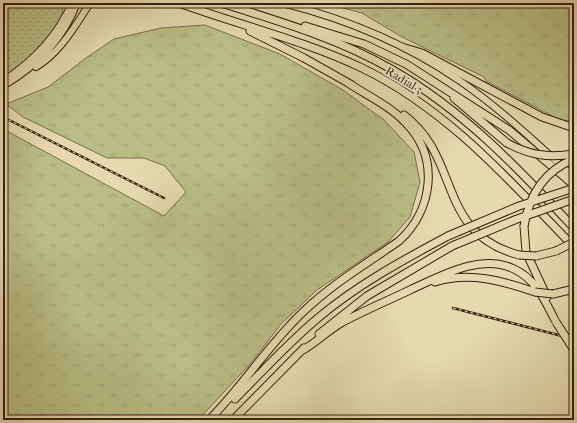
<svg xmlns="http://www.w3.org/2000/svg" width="577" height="423" font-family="'IM FELL French Canon',serif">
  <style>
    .grass { fill: url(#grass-tufts); stroke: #7a6e4a }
    .park { fill: url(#park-dots); stroke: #7a6e4a }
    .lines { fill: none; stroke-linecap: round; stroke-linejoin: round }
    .major-casing { stroke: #3b1d0d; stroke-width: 8 }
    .highway-casing { stroke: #3b1d0d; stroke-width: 9 }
    .major { stroke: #e4d9af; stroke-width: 6 }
    .highway { stroke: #e4d9af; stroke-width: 7 }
    .rail-casing { stroke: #3b1d0d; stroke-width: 2.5 }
    .rail { stroke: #ede6cb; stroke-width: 1; stroke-dasharray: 3; stroke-linecap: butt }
    .highway-bridge-casing { stroke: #3b1d0d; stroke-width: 9; stroke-linecap: butt }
    .highway-bridge { stroke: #e4d9af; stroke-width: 7 }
    .labels { text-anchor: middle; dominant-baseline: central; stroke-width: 3.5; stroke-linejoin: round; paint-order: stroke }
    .street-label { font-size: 12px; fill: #3b1d0d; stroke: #ede6cb }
  </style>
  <defs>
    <pattern id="grass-tufts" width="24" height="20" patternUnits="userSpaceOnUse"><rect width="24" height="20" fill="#b9be87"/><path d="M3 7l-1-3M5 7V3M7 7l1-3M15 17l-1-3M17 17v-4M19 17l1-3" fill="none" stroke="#a0a373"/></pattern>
    <pattern id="park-dots" width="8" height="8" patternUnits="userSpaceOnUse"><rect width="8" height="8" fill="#b9be87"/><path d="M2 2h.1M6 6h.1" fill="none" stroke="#a0a373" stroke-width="1.8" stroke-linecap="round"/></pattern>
  </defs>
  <rect width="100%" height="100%" fill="#e4d9af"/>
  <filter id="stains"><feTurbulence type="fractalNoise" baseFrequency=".005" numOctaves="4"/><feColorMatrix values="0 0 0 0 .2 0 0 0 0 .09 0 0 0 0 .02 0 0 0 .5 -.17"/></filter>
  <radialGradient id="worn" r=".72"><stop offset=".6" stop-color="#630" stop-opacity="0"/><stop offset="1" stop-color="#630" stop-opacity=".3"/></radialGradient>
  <path class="grass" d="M323 3H574V122L558 119 486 81 484 77 402 37 362 13Z
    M205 25 280 54 343 90 384 120 414 152 420 182 410 217 388 242 317 290 281 324 251 363 198 420H3V129L164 216 186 192 165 166 144 158H107L23 117 6 104 48 87 86 58 114 39 161 28Z"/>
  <path class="park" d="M3 3H64L59 29 3 87Z"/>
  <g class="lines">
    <g class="major-casing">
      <path id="major" d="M283 3C346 19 407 44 460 81 501 109 537 144 574 177
        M36 67C60 53 75 26 90 3
        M3 81C34 61 57 37 72 3
        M3 86C37 66 63 40 77 3"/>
    </g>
    <g class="highway-casing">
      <path id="highway" d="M179 3C239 25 303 40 362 68 447 109 509 180 574 247
        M221 3C279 21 339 39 391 69 462 109 519 169 574 228
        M305 26 364 44 406 64 509 130 574 185
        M250 31 304 58 352 85
        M405 48 422 53 542 117 574 128
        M454 98 507 143
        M404 115C462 159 436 233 519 255
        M524 226 526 252 547 297
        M536 256 556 251
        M435 282C469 271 503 281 535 292
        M553 294 574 289
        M319 334 367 296 452 246
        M301 351C315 344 327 331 341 323 363 311 387 301 410 290 441 276 480 253 514 269 536 279 545 301 555 320
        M235 399C262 372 288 343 318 318 357 285 403 260 448 236
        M209 420C243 386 268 345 303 312 332 284 366 264 399 241 433 210 440 158 406 123 390 106 368 96 348 83
        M233 420 304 348"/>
    </g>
    <use href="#major" class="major"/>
    <use href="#highway" class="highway"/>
    <g class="rail-casing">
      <path id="rail" d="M3 117 164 198
        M453 308 574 339"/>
    </g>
    <use href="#rail" class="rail"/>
    <g class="highway-bridge-casing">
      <path id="highway-bridge" d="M507 143C529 155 548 158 573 154
        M524 226C529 196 544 171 574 159
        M448 236 519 206 574 188
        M452 246 517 219 574 199
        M556 251 574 242
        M519 255 536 256
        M535 292 553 294
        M556 322 574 350"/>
    </g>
    <use href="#highway-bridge" class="highway-bridge"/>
  </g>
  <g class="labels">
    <g class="street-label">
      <text transform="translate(404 80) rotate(31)">Radial 3</text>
    </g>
  </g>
  <rect width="577" height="423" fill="none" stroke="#e4d9af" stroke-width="16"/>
  <rect x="4" y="4" width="569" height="415" fill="none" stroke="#3b1d0d" stroke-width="2"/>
  <rect x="8" y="8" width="561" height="407" fill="none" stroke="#3b1d0d"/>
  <rect width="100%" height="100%" filter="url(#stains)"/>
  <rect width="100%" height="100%" fill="url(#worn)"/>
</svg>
